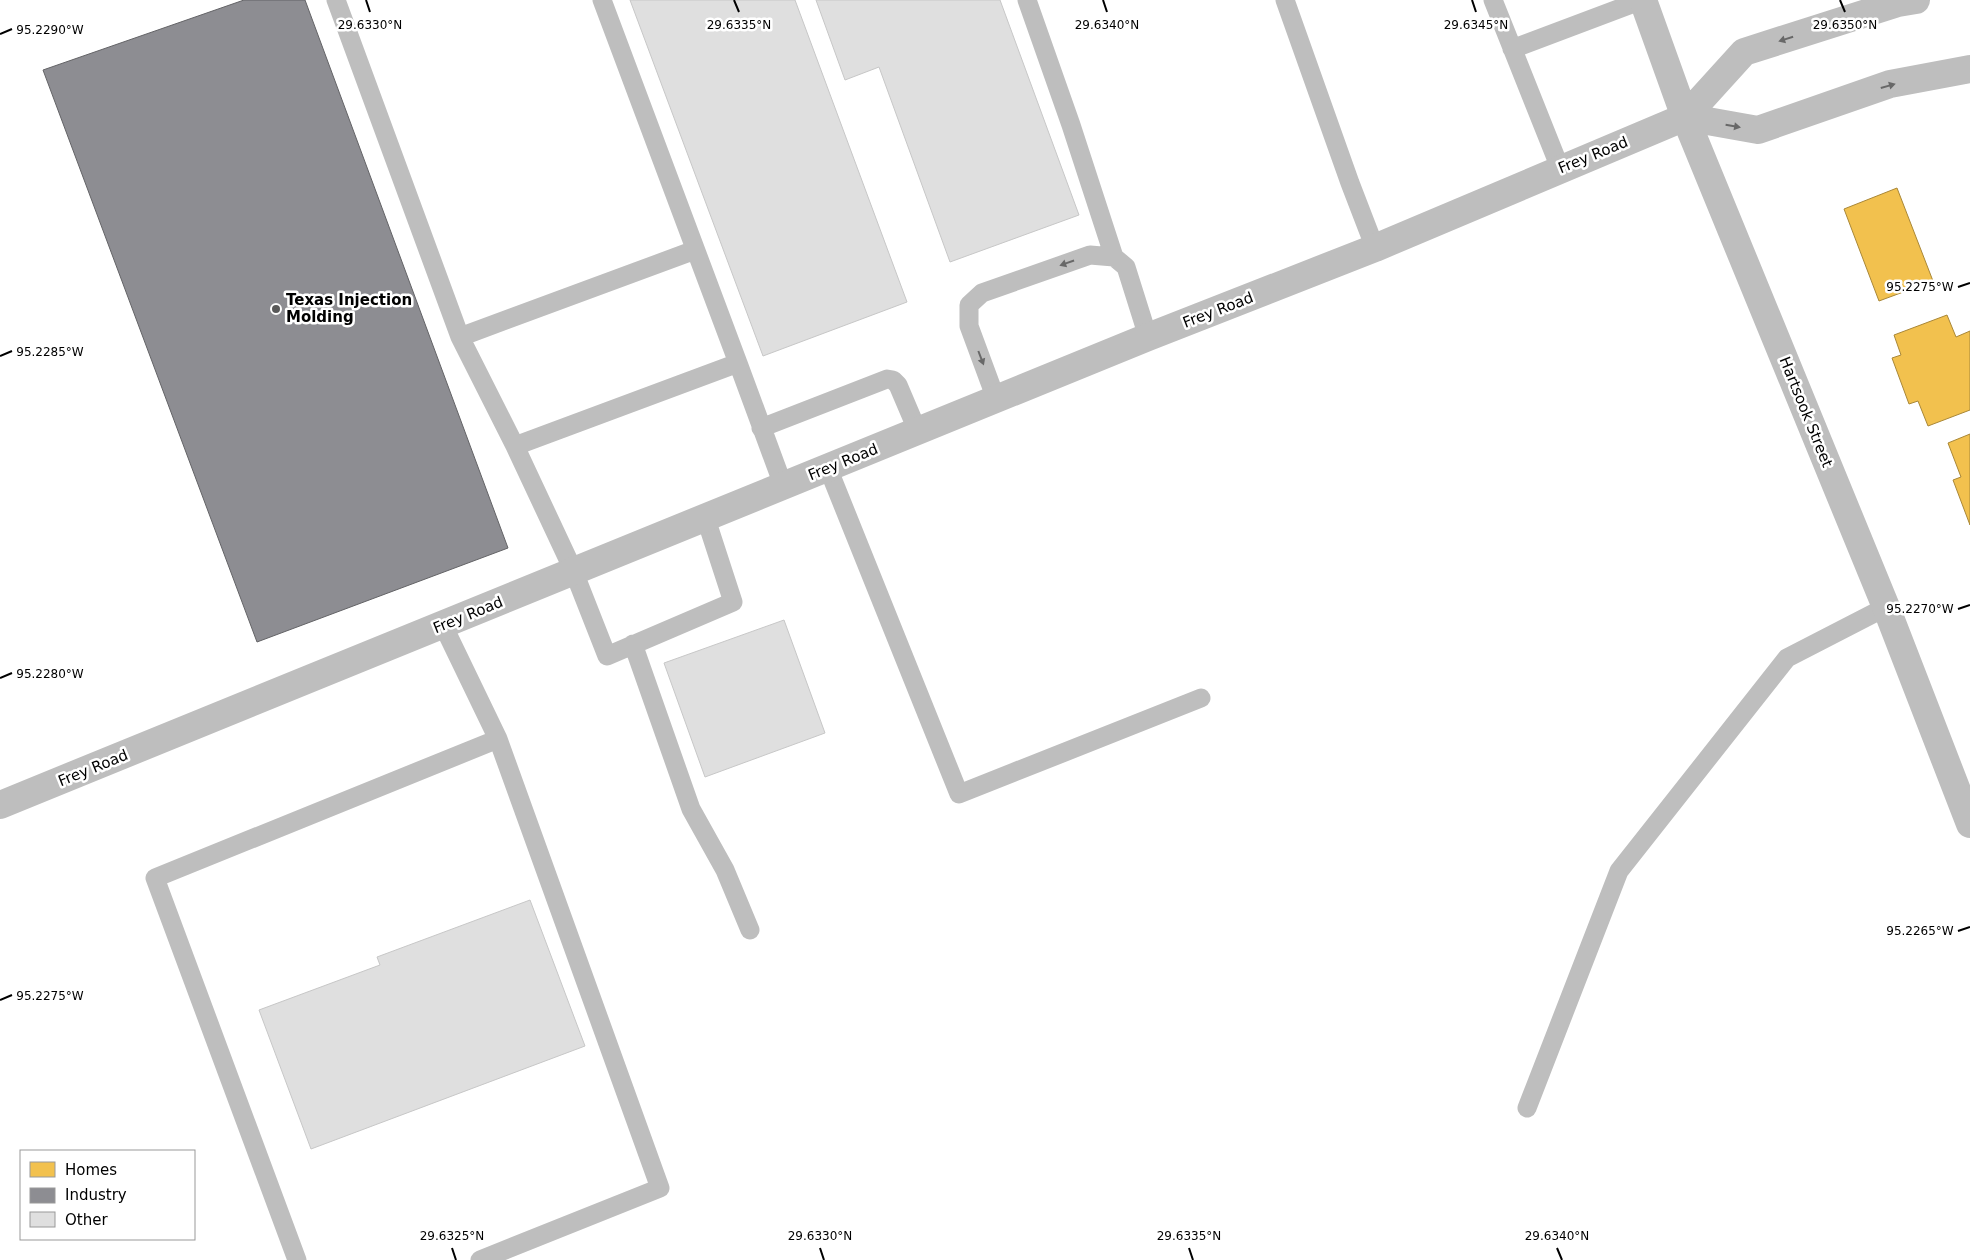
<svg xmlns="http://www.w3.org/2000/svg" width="1970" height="1260" font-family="'DejaVu Sans',sans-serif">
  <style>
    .homes { fill: #f2c14e; stroke: #a98737 }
    .industry { fill: #8d8d92; stroke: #636366 }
    .building { fill: #dfdfdf; stroke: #c7c7c7 }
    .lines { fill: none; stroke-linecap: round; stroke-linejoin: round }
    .service { stroke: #bebebe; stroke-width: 19 }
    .tertiary { stroke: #bebebe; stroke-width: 28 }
    .oneway { fill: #686868 }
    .ticks { fill: none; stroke: #000; stroke-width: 2 }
    .poi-dot { fill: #595959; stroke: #fff; stroke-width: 2 }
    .labels { text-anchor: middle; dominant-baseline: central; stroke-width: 5; stroke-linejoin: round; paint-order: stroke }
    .street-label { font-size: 15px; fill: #000; stroke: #fff }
    .poi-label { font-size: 15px; font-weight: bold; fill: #000; stroke: #fff; text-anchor: start }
    .ticks-label { font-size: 12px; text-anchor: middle; fill: #000; stroke: #fff; stroke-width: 5; stroke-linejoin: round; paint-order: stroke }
  </style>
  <rect width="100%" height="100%" fill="#fff"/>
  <path class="homes" d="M1897 188 1933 281 1879 301 1844 209Z
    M1947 315 1956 337 1970 331V410L1928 426 1918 401 1909 404 1892 358 1901 355 1894 335Z
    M1970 434V525L1953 480 1961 477 1948 443Z"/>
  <path class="industry" d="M244 0H305L508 548 257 642 43 70Z"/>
  <path class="building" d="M630 0H795L907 302 763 356Z
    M816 0H1000L1079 215 950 262 879 67 845 80Z
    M784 620 825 733 705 777 664 663Z
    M530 900 585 1046 311 1149 259 1010 380 965 377 957Z"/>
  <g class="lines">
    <path class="service" d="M336 0 460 337 515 446
      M602 0 738 363
      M1027 0 1071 125 1114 257 1126 267 1148 337
      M1285 0 1350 183 1375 248
      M1493 0 1560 168
      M1512 49 1642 0
      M460 337 695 250
      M996 399 969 326V305L982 293 1090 255 1114 257
      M761 428 887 379 893 380 898 385 918 432
      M828 468 959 794 1201 698
      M706 519 733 602 607 656 574 572 515 446 738 363 783 485
      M443 625 498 739
      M633 644 691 809 725 870 750 930
      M1527 1108 1619 871 1787 658 1886 607
      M297 1260 155 878 498 739 660 1188 480 1260"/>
    <path class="tertiary" d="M1643 0 1685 117 1886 607 1970 824
      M1685 117 1758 130 1890 84 1970 69
      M0 805 1148 337 1375 248 1685 117 1744 52 1898 3 1916 0"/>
  </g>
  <defs><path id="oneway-solid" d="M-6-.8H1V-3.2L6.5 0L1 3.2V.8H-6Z" transform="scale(1.25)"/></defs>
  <g class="oneway">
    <use href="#oneway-solid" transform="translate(1786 39) rotate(162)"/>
    <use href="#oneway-solid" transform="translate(1888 86) rotate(-16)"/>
    <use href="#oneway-solid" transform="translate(1733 126) rotate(10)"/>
    <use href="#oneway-solid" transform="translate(1067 263) rotate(161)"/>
    <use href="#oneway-solid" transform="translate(981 358) rotate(69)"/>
  </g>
  <path class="ticks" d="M366 0 370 12M734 0 739 12M1103 0 1107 12M1472 0 1476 12M1840 0 1845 12M0 34 12 29M1958 287 1970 283M0 356 12 351M1958 609 1970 605M0 678 12 673M1958 931 1970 927M0 1000 12 995M452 1248 456 1260M820 1248 824 1260M1189 1248 1193 1260M1557 1248 1562 1260"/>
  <circle class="poi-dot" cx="276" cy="309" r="5"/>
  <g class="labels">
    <g class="street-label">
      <text transform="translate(1593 155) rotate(-22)">Frey Road</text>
      <text transform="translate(1218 310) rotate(-21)">Frey Road</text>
      <text transform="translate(1806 412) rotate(68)">Hartsook Street</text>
      <text transform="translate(843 462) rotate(-22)">Frey Road</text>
      <text transform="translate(468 615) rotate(-22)">Frey Road</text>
      <text transform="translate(93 768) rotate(-22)">Frey Road</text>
    </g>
    <g class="poi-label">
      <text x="286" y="300">Texas Injection<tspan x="286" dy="17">Molding</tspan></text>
    </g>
  </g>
  <g class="ticks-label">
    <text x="370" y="29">29.6330°N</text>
    <text x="739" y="29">29.6335°N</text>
    <text x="1107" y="29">29.6340°N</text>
    <text x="1476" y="29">29.6345°N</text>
    <text x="1845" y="29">29.6350°N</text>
    <text x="50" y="34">95.2290°W</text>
    <text x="1920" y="291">95.2275°W</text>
    <text x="50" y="356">95.2285°W</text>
    <text x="1920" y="613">95.2270°W</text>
    <text x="50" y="678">95.2280°W</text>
    <text x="1920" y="935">95.2265°W</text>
    <text x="50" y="1000">95.2275°W</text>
    <text x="452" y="1240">29.6325°N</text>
    <text x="820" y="1240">29.6330°N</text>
    <text x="1189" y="1240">29.6335°N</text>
    <text x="1557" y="1240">29.6340°N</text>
  </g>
  <rect x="20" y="1150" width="175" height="90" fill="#ffffff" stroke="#999999"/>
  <rect x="30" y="1162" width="25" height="15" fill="#f2c14e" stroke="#999999"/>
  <text x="65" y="1175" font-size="15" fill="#000000">Homes</text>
  <rect x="30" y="1188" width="25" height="15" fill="#8d8d92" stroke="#999999"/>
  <text x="65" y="1200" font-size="15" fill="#000000">Industry</text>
  <rect x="30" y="1212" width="25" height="15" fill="#dfdfdf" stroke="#999999"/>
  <text x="65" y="1225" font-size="15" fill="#000000">Other</text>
</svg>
